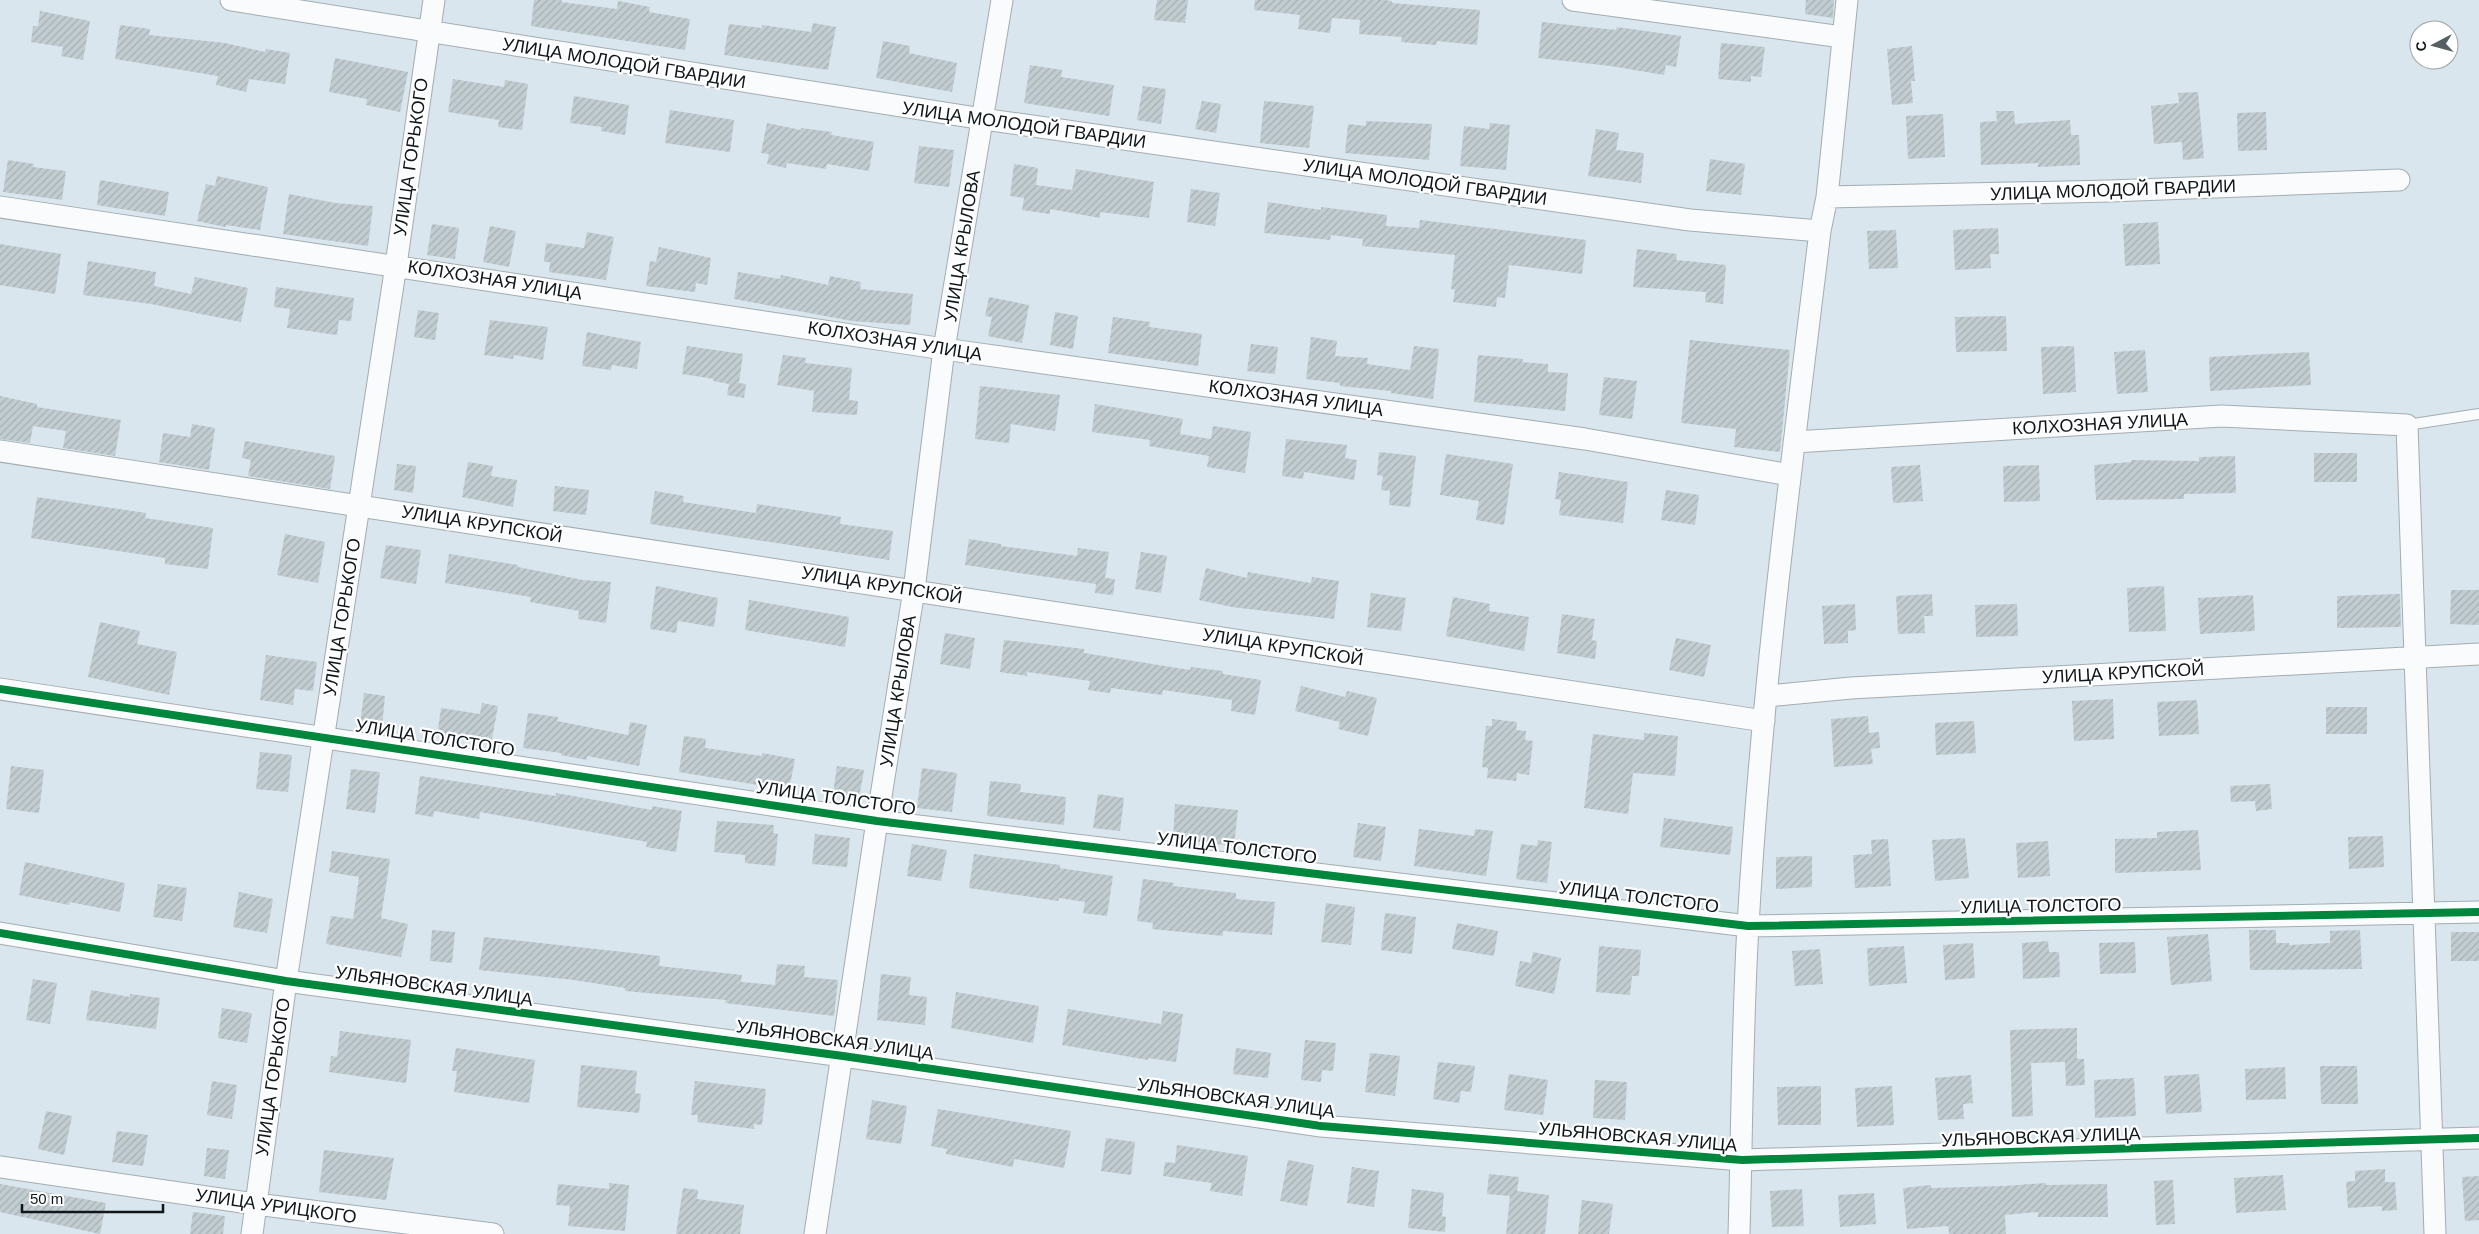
<svg xmlns="http://www.w3.org/2000/svg" width="2479" height="1234" font-family="Arial,sans-serif">
  <style>
    .building { fill: url(#building-hatch) }
    .lines { fill: none; stroke-linecap: round; stroke-linejoin: round }
    .service-casing { stroke: #a3adb2; stroke-width: 12 }
    .minor-casing { stroke: #a3adb2; stroke-width: 23 }
    .service { stroke: #f9fbfc; stroke-width: 10 }
    .minor { stroke: #f9fbfc; stroke-width: 21 }
    .cycleway-casing { stroke: #fff; stroke-width: 11 }
    .cycleway { stroke: #00873e; stroke-width: 8 }
    .labels { text-anchor: middle; dominant-baseline: central; stroke-width: 4.5; stroke-linejoin: round; paint-order: stroke }
    .street-label { font-size: 18px; fill: #0f171b; stroke: #fff }
  </style>
  <defs>
    <pattern id="building-hatch" width="6" height="6" patternUnits="userSpaceOnUse" patternTransform="scale(1.25)"><rect width="6" height="6" fill="#c2cdd2"/><path d="M-1 1l2-2M0 6l6-6M5 7l2-2" fill="none" stroke="#a6afb4"/></pattern>
  </defs>
  <rect width="100%" height="100%" fill="#d9e6ed"/>
  <path class="building" d="M534 0H562L561 2 617 9 618 1 650 7 649 12 690 19 685 50 531 26Z
    M1157 0H1188L1185 23 1154 20Z
    M1255 0H1384L1392 1V3L1480 10 1477 45 1437 41 1436 45 1401 42 1402 37 1359 34 1360 20 1332 18 1330 33 1298 29 1300 15 1254 10Z
    M1806 0H1834L1833 18 1805 14Z
    M40 11 90 21 83 60 61 56 63 47 31 42 33 26H38Z
    M1542 22 1616 30 1617 27 1681 36 1676 67 1666 65 1664 75 1611 66 1538 58Z
    M813 23 836 27 828 70 724 55 729 24 762 28V25L811 32Z
    M120 25 150 29 149 35 225 43 265 52 266 49 290 53 285 84 249 79 246 92 216 85 218 76 115 59Z
    M883 41 910 46 909 53 957 63 952 92 876 78Z
    M1721 43 1765 47 1761 77 1751 76V82L1718 79Z
    M1912 46 1915 81H1911L1913 103 1892 105 1887 49Z
    M335 58 408 72 400 112 366 105 367 99 329 92Z
    M1030 65 1062 70 1061 77 1114 85 1109 116 1024 103Z
    M453 79 504 87 505 80 528 84 522 130 498 127 499 120 448 112Z
    M1143 86 1166 89 1161 124 1137 120Z
    M2198 92 2204 158 2183 160 2182 142 2154 144 2151 106 2179 103 2178 93Z
    M574 96 629 105 625 135 601 131 602 127 570 123Z
    M1202 101 1221 104 1216 133 1195 129Z
    M1264 101 1314 106 1309 148 1260 143Z
    M670 110 734 120 730 152 665 143Z
    M1996 111H2014L2015 124 2070 120 2071 135H2079L2080 165 2038 167V163L1981 165 1980 122 1997 121Z
    M2266 112 2267 150 2238 151 2237 113Z
    M1943 114 1945 157 1908 159 1906 116Z
    M1366 121 1432 124 1429 160 1345 153 1348 124 1366 126Z
    M767 123 801 130V128L832 132 831 135 874 142 869 171 827 164 826 169 787 163 786 168 767 164 769 154 761 153Z
    M1490 123 1510 125 1506 170 1460 166 1464 126 1489 129Z
    M1596 129 1619 133 1616 150 1644 153 1641 183 1588 176Z
    M919 146 954 150 949 187 914 183Z
    M1710 159 1745 164 1741 195 1706 191Z
    M8 160 34 164 33 167 66 171 62 200 3 192Z
    M1014 164 1038 168 1036 185 1072 190 1076 169 1154 182 1149 218 1100 212V218L1050 209V214L1022 210 1024 198 1010 196Z
    M217 176 268 187 260 230 226 225 225 227 197 221 206 184 215 186Z
    M100 180 169 192 165 216 97 205Z
    M1191 189 1220 193 1215 226 1187 222Z
    M289 194 335 203 373 206 368 246 283 234Z
    M1268 202 1321 210V207L1387 215 1386 226 1419 228 1420 220 1586 240 1582 274 1509 265 1505 298 1497 297 1496 307 1453 302 1455 290 1451 289 1455 255 1362 246 1363 239 1331 235 1330 240 1264 233Z
    M2158 222 2160 264 2125 266 2123 224Z
    M432 224 459 228 455 259 427 255Z
    M490 226 516 231 509 267 483 262Z
    M1998 228 1999 254H1990L1991 268 1955 270 1953 230Z
    M1896 230 1898 268 1869 269 1867 231Z
    M587 232 614 237 606 280 549 272 550 262H544L546 243 584 248Z
    M0 244 61 254 55 294 0 285Z
    M659 247 711 258 707 285 696 283 695 292 646 286 650 261 656 262Z
    M1637 249 1677 254 1676 260 1726 265 1723 304 1705 302 1706 292 1633 287Z
    M88 261 156 272 154 286 191 294 195 277 248 288 241 322 151 304 83 295Z
    M738 272 780 279 781 275 828 285 830 276 861 282 860 289 913 294 910 325 852 321 734 299Z
    M276 287 354 298 351 321 339 320 337 335 287 328 290 309 274 307Z
    M989 297 1029 305 1022 343 988 336 992 317 985 316Z
    M418 310 439 313 435 340 414 337Z
    M1055 312 1078 316 1073 349 1050 345Z
    M2006 316 2007 351 1956 352 1955 317Z
    M1113 317 1150 322 1149 327 1202 334 1198 366 1108 353Z
    M490 320 548 327 543 360 514 355 513 359 484 355Z
    M587 332 641 342 637 369 612 365 611 370 582 366Z
    M1311 337 1337 341 1335 356 1368 358 1367 364 1410 370 1414 346 1439 349 1433 399 1391 393V391L1340 386V383L1306 379Z
    M1690 340 1790 350 1780 452 1734 447 1736 429 1681 423Z
    M1251 344 1278 347 1275 374 1247 371Z
    M687 346 743 354 739 383 746 384 744 398 727 395 729 384 713 381 714 379 682 374Z
    M2074 346 2076 392 2043 394 2041 347Z
    M2145 350 2148 392 2117 394 2114 352Z
    M2309 352 2311 385 2210 391 2209 357Z
    M783 355 806 358 805 363 852 368 849 400 858 401 857 415 812 412 814 391 777 385Z
    M1478 355 1523 359 1522 362 1548 364V372L1568 373 1565 411 1474 402Z
    M1604 377 1637 381 1632 419 1599 415Z
    M980 386 1060 395 1055 431 1011 424 1009 443 975 439Z
    M0 396 37 404V407L121 420 115 456 63 448 66 431 33 426 30 443 0 439Z
    M1095 404 1183 419 1180 434 1211 439 1213 426 1251 432 1245 473 1207 467 1209 456 1149 446 1150 440 1092 432Z
    M192 424 215 428 209 470 159 462 163 433 190 437Z
    M1286 439 1347 445 1345 458 1357 460 1354 480 1304 472 1303 479 1282 476Z
    M245 441 335 456 330 489 248 476 251 460 242 458Z
    M1379 452 1416 456 1410 507 1389 505 1390 491 1381 490 1383 476 1377 475Z
    M2314 453H2357V482H2314Z
    M1446 454 1513 464 1504 525 1476 520 1479 501 1440 495Z
    M2235 456 2236 493 2184 494V499L2096 500 2094 465 2131 462V460L2199 461V457Z
    M468 462 493 466 491 476 517 480 513 507 462 497Z
    M397 464 416 466 413 493 394 490Z
    M1920 465 1923 501 1893 503 1891 467Z
    M2039 465 2040 501 2004 502 2003 466Z
    M1559 472 1628 482 1623 523 1559 515 1561 500 1555 499Z
    M555 486 589 490 586 515 553 511Z
    M1666 490 1699 495 1695 525 1661 520Z
    M655 491 684 496 683 502 756 513 757 504 841 517 840 524 893 531 889 560 650 524Z
    M37 497 146 513 145 518 213 528 208 569 165 564V558L31 538Z
    M285 534 325 542 318 583 277 575Z
    M969 539 1001 544V546L1077 556 1078 548 1109 552 1105 578 1115 579 1113 595 1095 593 1096 584 965 565Z
    M386 545 421 550 416 584 380 578Z
    M1141 552 1167 556 1161 593 1135 589Z
    M449 554 518 565V567L583 580 611 582 606 623 578 619 579 611 530 602 531 597 445 583Z
    M1206 568 1247 578 1248 572 1311 583 1312 577 1339 581 1334 619 1232 607 1199 600Z
    M656 586 718 598 714 627 678 621 676 633 650 629Z
    M2164 586 2166 631 2129 632 2127 588Z
    M2451 590H2479V625L2450 624Z
    M1371 593 1406 598 1401 631 1367 627Z
    M1932 594 1933 616H1924L1925 633 1898 634 1896 596Z
    M2400 594 2401 627 2337 628V596Z
    M2253 595 2255 631 2200 634 2198 598Z
    M1453 597 1490 604 1489 611 1529 617 1524 651 1446 636Z
    M749 600 849 617 845 647 745 630Z
    M1855 604 1856 630 1848 631V643L1824 644 1822 606Z
    M2017 604 2018 636 1976 637 1975 605Z
    M1562 614 1595 619 1592 640 1597 641 1595 659 1557 653Z
    M100 622 140 631 137 644 177 652 169 695 88 677Z
    M945 633 975 638 970 669 940 664Z
    M1676 638 1711 645 1704 677 1669 670Z
    M1004 640 1084 649V653L1190 670 1191 667 1223 671V674L1261 680 1255 715 1231 711 1232 700 1163 690 1162 695 1111 688 1110 693 1088 690 1090 681 1027 672V676L1000 672Z
    M266 655 317 662 313 691 295 689 293 705 260 700Z
    M1301 686 1345 697 1347 691 1377 698 1368 736 1338 729 1340 722 1295 711Z
    M364 693 385 696 382 727 360 725Z
    M2113 699 2114 739 2074 741 2072 701Z
    M2197 700 2199 734 2159 736 2157 702Z
    M482 703 498 706 491 744 437 736 441 708 480 714Z
    M2326 707H2367V734H2326Z
    M528 713 558 717 557 721 628 735 630 722 647 725 639 766 587 756V760L561 755V753L523 748Z
    M1868 716 1869 733 1879 732 1880 748 1871 749 1873 764 1834 767 1831 719Z
    M1492 719 1517 722 1516 730 1526 731 1525 740 1533 741 1529 775 1517 773 1516 781 1487 778 1488 768 1482 767 1486 726H1492Z
    M1974 721 1976 753 1936 755 1935 723Z
    M1644 733 1678 736 1675 776 1633 773 1628 814 1584 808 1593 734 1644 740Z
    M684 736 706 739 705 748 762 756V753L795 759 789 790 679 772Z
    M260 752 292 755 288 792 256 789Z
    M11 766 44 770 39 813 6 809Z
    M837 766 864 770 859 798 833 794Z
    M922 768 957 773 952 812 917 808Z
    M351 769 380 772 375 813 346 809Z
    M420 776 556 796V793L652 810V806L682 811 676 852 646 847 647 842 480 812 479 819 434 811 433 817 415 814Z
    M990 781 1021 784 1020 792 1066 797 1064 825 987 816Z
    M2270 784 2272 809 2256 811 2255 801 2231 802 2230 786Z
    M1098 794 1124 798 1120 831 1093 828Z
    M1175 804 1238 810 1234 846 1173 839Z
    M1664 818 1733 827 1730 855 1660 847Z
    M717 821 774 825 773 833 778 834 775 866 745 863V855L714 852Z
    M1358 823 1386 827 1381 861 1353 857Z
    M1419 829 1474 836 1475 829 1493 831 1486 876 1414 866Z
    M2198 830 2201 870 2115 873V839L2157 838V832Z
    M815 834 850 838 847 867 812 864Z
    M2383 836 2384 867 2349 869 2348 837Z
    M1965 838 1969 878 1935 881 1932 840Z
    M1888 839 1891 886 1855 888 1853 855 1872 854 1871 840Z
    M1538 840 1552 842 1547 883 1516 879 1521 844 1537 846Z
    M2048 841 2050 876 2018 878 2016 843Z
    M912 844 947 850 941 881 907 876Z
    M332 851 390 859 381 918 408 924 401 957 326 944 331 916 353 919 359 877 329 872Z
    M974 854 1060 865V868L1113 876 1107 916 1083 913 1085 902 1059 898 1058 901 969 888Z
    M1812 856V887L1776 889V857Z
    M25 862 125 883 120 912 70 902 69 905 19 895Z
    M1143 879 1174 883 1173 886 1236 893V899L1275 902 1272 935 1223 931V936L1152 929 1153 923 1137 921Z
    M158 884 187 888 182 921 153 917Z
    M239 892 273 899 267 933 233 927Z
    M1326 903 1355 907 1351 945 1321 942Z
    M1385 913 1416 917 1412 954 1381 950Z
    M1457 923 1498 931 1494 956 1452 949Z
    M432 930 455 932 452 963 430 961Z
    M2249 930H2276V943H2289V945L2330 943V931L2360 930 2362 969 2250 970Z
    M2451 932H2479V961H2451Z
    M2208 934 2212 981 2171 985 2167 937Z
    M484 937 660 956 659 966 742 975 741 982 775 985 777 964 805 966 804 977 838 980 834 1016 725 1003 726 1000 625 991V988L574 980 479 970Z
    M2048 941 2049 952H2059L2060 977 2023 979 2022 943Z
    M2135 942 2136 973 2100 974 2099 943Z
    M1973 943 1975 978 1945 980 1943 945Z
    M1599 946 1641 950 1639 976H1632L1630 995 1596 992Z
    M1904 946 1907 983 1869 986 1867 948Z
    M1820 949 1823 984 1795 986 1792 951Z
    M1533 952 1561 958 1554 994 1515 986 1520 961 1531 963Z
    M881 974 911 977 909 995 927 997 925 1025 877 1020Z
    M33 979 57 983 50 1024 26 1020Z
    M91 990 130 997V994L160 998 156 1029 86 1020Z
    M956 992 1039 1006 1033 1043 951 1028Z
    M222 1008 252 1013 247 1043 218 1038Z
    M1068 1009 1161 1024 1163 1011 1183 1014 1176 1062 1148 1058V1060L1062 1045Z
    M2077 1028V1059H2084L2085 1085 2066 1086 2065 1062 2031 1063 2033 1116 2012 1117 2010 1030Z
    M340 1031 411 1040 406 1083 329 1072 331 1056 337 1057Z
    M1305 1040 1336 1043 1333 1071 1322 1070 1321 1082 1301 1080Z
    M456 1048 535 1060 529 1103 454 1092 457 1071H452Z
    M1236 1048 1271 1053 1268 1078 1233 1074Z
    M1370 1053 1400 1056 1395 1096 1365 1092Z
    M1438 1062 1475 1066 1471 1092 1461 1091 1459 1103 1433 1099Z
    M581 1065 637 1071 635 1093 641 1094 639 1113 577 1107Z
    M2320 1066H2357L2358 1104H2321Z
    M2285 1067 2286 1099 2246 1100 2245 1069Z
    M1509 1074 1548 1080 1543 1115 1504 1110Z
    M2199 1074 2202 1112 2166 1114 2164 1076Z
    M1971 1075 1973 1103 1963 1104 1964 1119 1938 1120 1935 1078Z
    M2134 1078 2136 1116 2095 1118 2094 1080Z
    M1595 1080 1627 1082 1625 1120 1593 1118Z
    M212 1081 237 1085 232 1119 207 1115Z
    M695 1081 766 1089 762 1125 754 1124V1129L697 1122 698 1115H691Z
    M1821 1086V1125H1778L1777 1087Z
    M1892 1086 1894 1125 1857 1127 1855 1088Z
    M872 1100 907 1106 901 1144 866 1139Z
    M938 1109 1071 1131 1064 1168 1014 1159 1013 1167 946 1154 947 1149 931 1146Z
    M46 1111 72 1116 64 1155 38 1149Z
    M117 1131 148 1135 143 1166 112 1162Z
    M1106 1138 1135 1142 1131 1175 1101 1171Z
    M1177 1145 1248 1156 1242 1196 1210 1191 1212 1183 1163 1176 1165 1162 1175 1163Z
    M207 1148 229 1150 225 1179 204 1176Z
    M324 1150 394 1158 386 1200 319 1192Z
    M1288 1160 1314 1165 1307 1206 1280 1201Z
    M1352 1167 1379 1171 1374 1207 1347 1203Z
    M2385 1169V1182H2395L2397 1210 2382 1211V1206L2348 1208 2346 1182 2355 1181V1171Z
    M1489 1174 1519 1177 1517 1191 1549 1195 1545 1234H1506L1510 1196 1487 1194Z
    M2283 1175 2286 1210 2236 1213 2234 1178Z
    M2479 1176V1220L2465 1221 2462 1177Z
    M2173 1180 2175 1224 2156 1225 2154 1181Z
    M609 1183 629 1185 625 1231 568 1226 570 1206 556 1205 558 1184 609 1189Z
    M2046 1183V1185L2107 1184 2108 1217H2038V1212L2005 1215 2006 1234H1949L1948 1226 1907 1229 1903 1188 1931 1185V1188L2004 1186Z
    M0 1184 106 1203 100 1234 0 1212Z
    M683 1188 698 1190 697 1199 744 1205 740 1234H676Z
    M1412 1189 1444 1193 1442 1216 1446 1217 1445 1232 1408 1228Z
    M1802 1189 1804 1226 1772 1227 1770 1191Z
    M1874 1193 1876 1224 1840 1227 1838 1195Z
    M1582 1200 1613 1204 1609 1234H1578Z
    M193 1212 225 1216 223 1234H190Z"/>
  <g class="lines">
    <g class="service-casing">
      <path id="service" d="M2407 425 2479 414"/>
    </g>
    <g class="minor-casing">
      <path id="minor" d="M231 0 983 119 1690 220 1820 231
        M1573 0 1842 37
        M1827 197 2110 191 2399 180
        M0 207 944 349 1585 439 1790 475
        M1794 442 2222 416 2407 425 2435 1234
        M0 451 1764 721
        M0 689 877 821 1748 926 2479 912
        M1767 696 1851 688 2479 654
        M0 933 286 981 843 1056 1321 1126 1742 1160 2479 1138
        M0 1167 256 1204 493 1234
        M252 1234 286 981 396 265 434 0
        M815 1234 877 821 914 590 944 349 1002 0
        M1739 1234C1742 1131 1742 1028 1748 926 1761 693 1792 462 1820 231L1827 197 1847 0"/>
    </g>
    <use href="#service" class="service"/>
    <use href="#minor" class="minor"/>
    <g class="cycleway-casing">
      <path id="cycleway" d="M0 689 877 821 1748 926 2479 912
        M0 933 286 981 843 1056 1321 1126 1742 1160 2479 1138"/>
    </g>
    <use href="#cycleway" class="cycleway"/>
  </g>
  <g class="labels">
    <g class="street-label">
      <text transform="translate(624 63) rotate(9)">УЛИЦА МОЛОДОЙ ГВАРДИИ</text>
      <text transform="translate(1024 125) rotate(8)">УЛИЦА МОЛОДОЙ ГВАРДИИ</text>
      <text transform="translate(411 157) rotate(-82)">УЛИЦА ГОРЬКОГО</text>
      <text transform="translate(1425 182) rotate(8)">УЛИЦА МОЛОДОЙ ГВАРДИИ</text>
      <text transform="translate(2113 190) rotate(-2)">УЛИЦА МОЛОДОЙ ГВАРДИИ</text>
      <text transform="translate(962 246) rotate(-81)">УЛИЦА КРЫЛОВА</text>
      <text transform="translate(495 280) rotate(9)">КОЛХОЗНАЯ УЛИЦА</text>
      <text transform="translate(895 341) rotate(9)">КОЛХОЗНАЯ УЛИЦА</text>
      <text transform="translate(1296 398) rotate(8)">КОЛХОЗНАЯ УЛИЦА</text>
      <text transform="translate(2100 424) rotate(-3)">КОЛХОЗНАЯ УЛИЦА</text>
      <text transform="translate(482 524) rotate(9)">УЛИЦА КРУПСКОЙ</text>
      <text transform="translate(882 585) rotate(9)">УЛИЦА КРУПСКОЙ</text>
      <text transform="translate(342 617) rotate(-81)">УЛИЦА ГОРЬКОГО</text>
      <text transform="translate(1283 647) rotate(9)">УЛИЦА КРУПСКОЙ</text>
      <text transform="translate(2123 673) rotate(-3)">УЛИЦА КРУПСКОЙ</text>
      <text transform="translate(898 691) rotate(-81)">УЛИЦА КРЫЛОВА</text>
      <text transform="translate(435 738) rotate(9)">УЛИЦА ТОЛСТОГО</text>
      <text transform="translate(836 798) rotate(8)">УЛИЦА ТОЛСТОГО</text>
      <text transform="translate(1237 848) rotate(7)">УЛИЦА ТОЛСТОГО</text>
      <text transform="translate(1639 897) rotate(7)">УЛИЦА ТОЛСТОГО</text>
      <text transform="translate(2041 906) rotate(-1)">УЛИЦА ТОЛСТОГО</text>
      <text transform="translate(434 986) rotate(8)">УЛЬЯНОВСКАЯ УЛИЦА</text>
      <text transform="translate(835 1040) rotate(8)">УЛЬЯНОВСКАЯ УЛИЦА</text>
      <text transform="translate(273 1077) rotate(-82)">УЛИЦА ГОРЬКОГО</text>
      <text transform="translate(1236 1098) rotate(8)">УЛЬЯНОВСКАЯ УЛИЦА</text>
      <text transform="translate(1638 1137) rotate(5)">УЛЬЯНОВСКАЯ УЛИЦА</text>
      <text transform="translate(2041 1137) rotate(-2)">УЛЬЯНОВСКАЯ УЛИЦА</text>
      <text transform="translate(276 1206) rotate(8)">УЛИЦА УРИЦКОГО</text>
    </g>
  </g>
  <g transform="translate(2434 45) rotate(264)"><circle r="24" fill="#ffffff" stroke="#9fa2a4"/>
  <path d="M0-4L9 19L0 12L-9 19Z" fill="#565f64"/>
  <text y="-8" font-size="14" font-weight="bold" text-anchor="middle" fill="#0f171b">С</text>
  </g>
  <path d="M22 1204v8h141v-8" fill="none" stroke="#0f171b" stroke-width="2.5"/>
  <text x="30" y="1204" font-size="15" fill="#0f171b" stroke="#ffffff" stroke-width="4" paint-order="stroke">50 m</text>
</svg>
